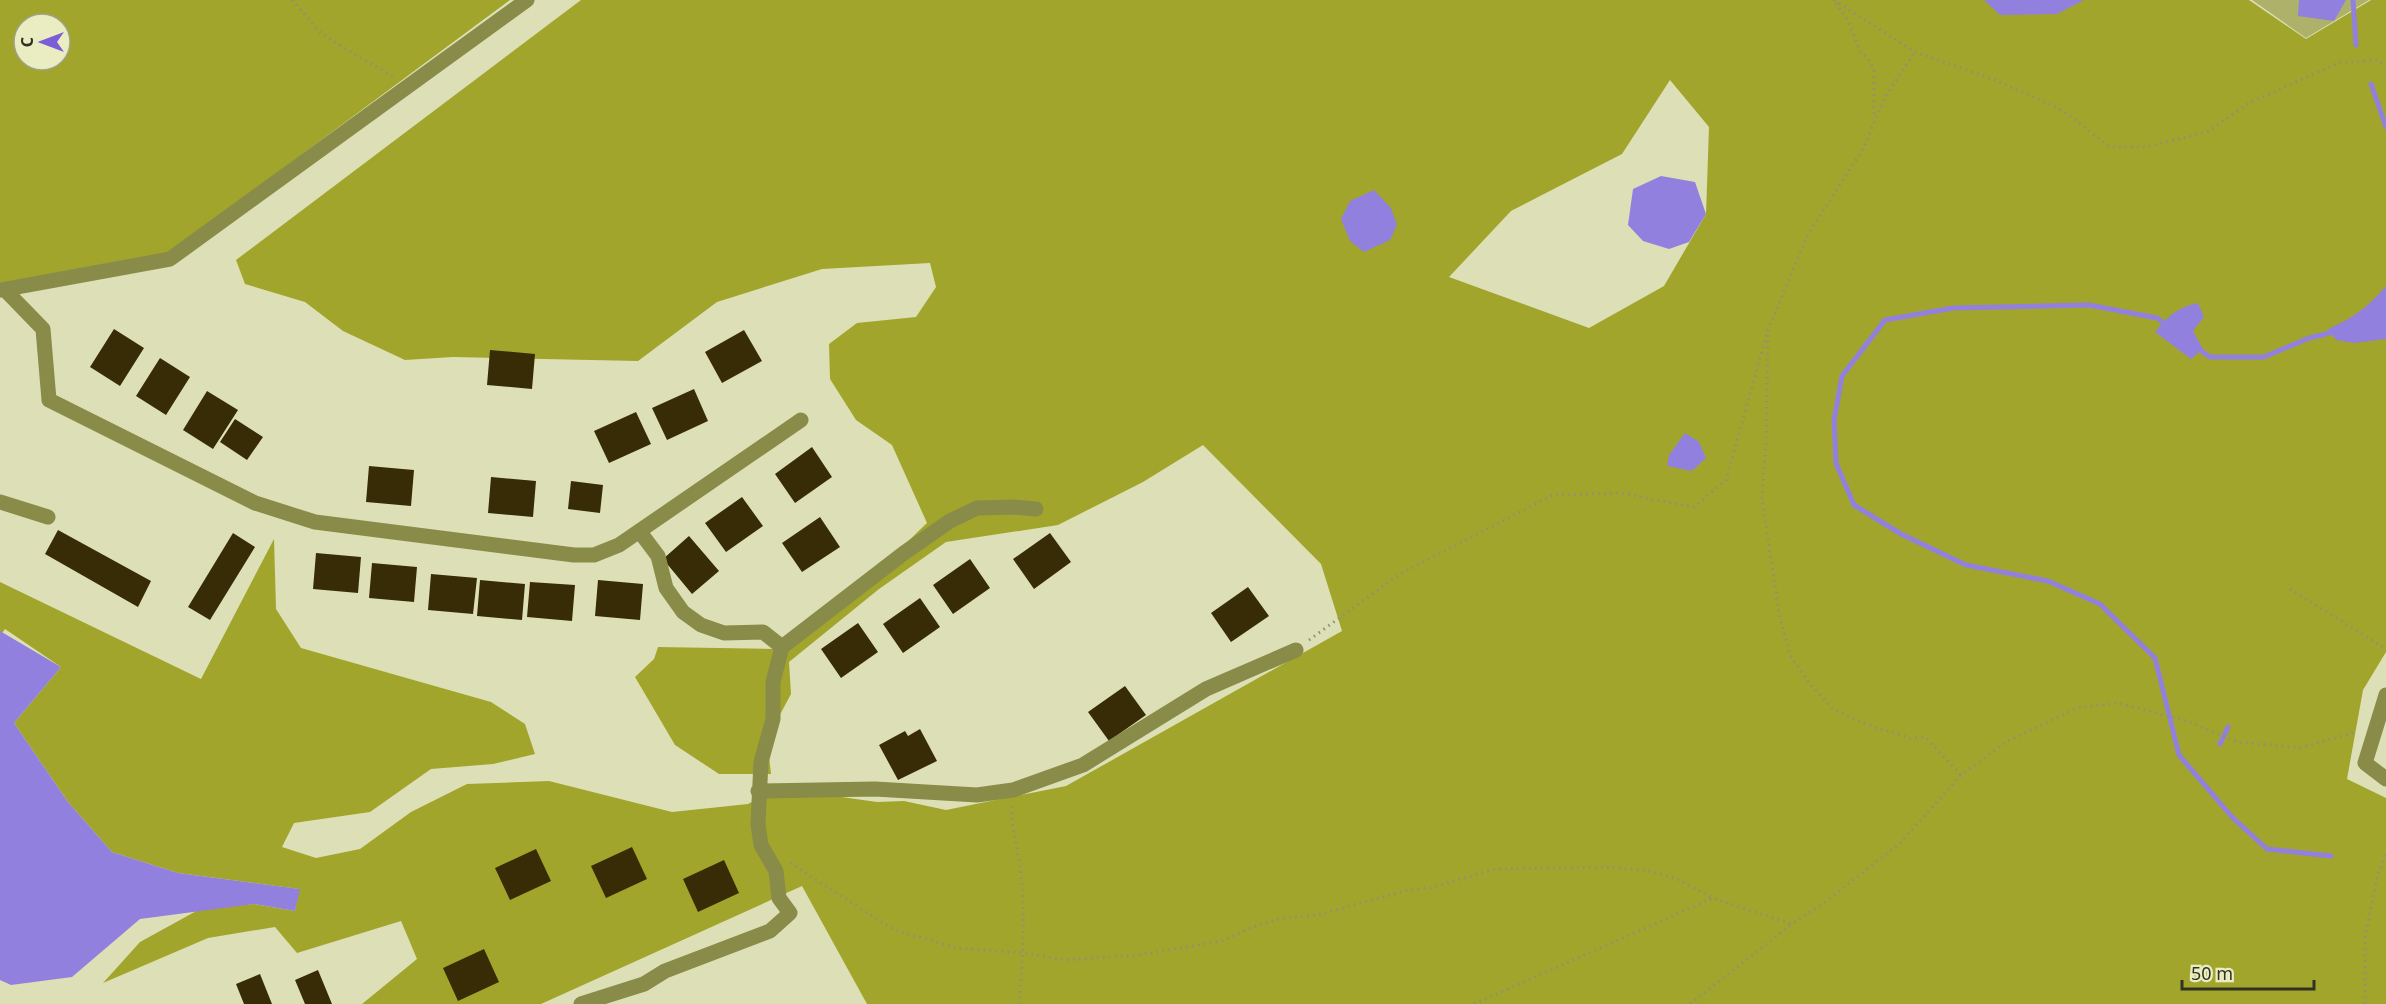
<svg xmlns="http://www.w3.org/2000/svg" width="2386" height="1004" font-family="'Noto Sans',sans-serif">
  <style>
    .green { fill: #aeb169 }
    .forest { fill: #a2a52b; fill-rule: evenodd }
    .water { fill: #9280df }
    .lines { fill: none; stroke-linecap: round; stroke-linejoin: round }
    .stream { stroke: #9280df; stroke-width: 5 }
    .building { fill: #372c05 }
    .path { stroke: #8f9173; stroke-width: 3; stroke-dasharray: 1.5 4.5; stroke-linecap: butt }
    .minor { stroke: #898b49; stroke-width: 15 }
  </style>
  <rect width="100%" height="100%" fill="#dde0b6"/>
  <path class="green" d="M2252 0H2369L2306 38Z"/>
  <path class="forest" d="M0 0H510L170 252 0 283ZM24 24H60V60H24Z
    M581 0H2249L2306 39 2371 0H2386V652L2363 690 2347 779 2386 798V1004H867L802 886 541 1004H362L417 959 401 921 297 953 275 927 208 938 103 983 140 942 200 909 254 904 295 911 299 889 178 873 112 852 68 802 14 723 61 667 5 629 0 636V582L201 679 274 539 276 609 301 648 491 702 525 724 535 754 493 764 431 769 370 812 294 823 282 847 316 858 360 849 411 812 467 784 549 781 672 812 748 804 778 788 877 802 904 801 946 810 1066 786 1342 631 1321 564 1203 445 1143 482 1058 525 946 542 879 589 789 662 791 694 767 739 771 774H719L675 745 635 677 654 659 658 647 775 649 852 595 927 523 892 445 856 420 830 379 829 344 857 323 916 317 936 287 930 263 822 269 717 302 638 361 453 357 405 360 343 331 305 302 245 284 236 260ZM1670 80 1709 127 1706 214 1664 286 1589 328 1449 277 1511 211 1622 154Z"/>
  <path class="water" d="M1984 0H2084L2057 14 2000 15Z
    M2299 0H2346L2334 21 2298 16Z
    M1661 176 1695 182 1706 214 1689 242 1669 249 1643 241 1628 225 1633 189Z
    M1374 190 1391 208 1397 225 1390 240 1364 252 1350 241 1341 219 1350 201Z
    M2386 286V339L2354 343 2336 340 2328 329C2353 318 2368 307 2386 286Z
    M2198 303 2204 317 2193 331 2203 349 2191 359 2155 332C2168 316 2178 307 2198 303Z
    M1685 433 1699 442 1706 458 1692 471 1667 466 1669 455Z
    M0 631 61 667 14 723 68 802 112 852 178 873 300 889 295 911 254 904 140 919 72 977 11 985 0 980Z"/>
  <g class="lines">
    <path class="stream" d="M2353 0 2356 45
      M2371 84 2386 127
      M2167 325 2157 318 2089 305 1953 308 1885 320 1842 376 1834 420 1836 463 1854 505 1901 534 1966 565 2048 581 2100 604 2155 658 2179 755 2232 817 2267 849 2331 856
      M2196 347 2210 357H2264L2309 338 2338 331
      M2220 744 2228 727"/>
  </g>
  <path class="building" d="M114 329 144 348 120 386 90 367Z
    M744 330 762 361 722 383 705 352Z
    M490 350 535 354 532 389 487 385Z
    M160 358 190 377 166 415 136 396Z
    M694 389 708 421 667 440 652 408Z
    M207 391 238 410 213 449 183 430Z
    M636 412 651 444 609 463 594 431Z
    M235 419 263 437 247 460 220 442Z
    M812 447 832 477 795 503 775 474Z
    M369 466 414 470 411 506 366 502Z
    M491 477 536 481 533 517 488 513Z
    M571 481 603 485 600 513 568 509Z
    M742 497 763 526 726 552 705 523Z
    M820 517 840 547 802 572 782 543Z
    M58 530 151 581 138 607 45 554Z
    M233 533 255 547 210 620 188 607Z
    M1050 533 1071 562 1034 589 1013 559Z
    M689 536 719 571 692 594 663 559Z
    M316 553 361 557 358 593 313 589Z
    M970 559 990 588 953 614 933 585Z
    M372 563 417 567 414 602 369 598Z
    M431 574 477 578 473 614 428 610Z
    M480 580 525 584 522 620 477 616Z
    M598 580 643 584 640 620 595 616Z
    M530 582 575 585 572 621 527 617Z
    M1248 587 1269 616 1231 642 1211 613Z
    M920 598 940 627 903 653 883 624Z
    M858 623 878 652 841 678 821 649Z
    M1125 686 1146 715 1109 741 1088 712Z
    M920 729 937 761 898 780 879 745 905 731 908 736Z
    M632 847 647 879 606 898 591 866Z
    M536 849 551 881 510 900 495 868Z
    M724 860 739 893 698 912 683 879Z
    M484 949 499 982 458 1001 443 968Z
    M318 970 332 1004H305L295 980Z
    M260 974 272 1004H244L236 984Z"/>
  <g class="lines">
    <path class="path" d="M292 0 321 33 357 56 395 77
      M1834 0 1915 52 1995 80 2062 110 2110 147H2146L2207 132 2249 103 2338 63 2377 60 2386 66
      M1836 3 1848 21 1860 51 1869 60 1874 70V117
      M1768 335 1766 441 1762 498 1779 613 1790 655 1809 683 1834 710 1874 727 1910 738 1925 737 1961 775
      M2290 589 2386 649
      M1309 640 1400 574 1553 495 1619 493 1694 507 1726 480 1768 330 1807 236 1863 149 1885 97 1915 52
      M1012 806C1011 830 1019 851 1021 875 1025 918 1023 961 1019 1004
      M790 863 894 930 957 948 1024 953 1065 960 1138 955 1222 941 1250 928 1282 918 1318 915 1404 891 1429 888 1496 869 1609 867 1649 871 1677 879 1713 898 1792 924 1828 900 1899 844 1961 775 2006 742 2077 708 2118 703 2187 721 2237 742 2299 748 2357 732
      M1474 1004 1713 898
      M1690 1004 1792 924
      M2365 1004V938L2377 878 2386 854"/>
    <path class="minor" d="M0 290 170 259 527 0
      M5 290 43 329 49 400 255 503 315 522 574 555H594L619 545 801 420
      M0 502 48 517
      M640 532 658 556 666 588 683 612 701 625 724 633 763 632 782 647
      M2386 695 2365 763 2386 779
      M758 791 875 789 977 795 1013 790 1083 765 1206 689 1296 650
      M581 1004 644 984 665 971 770 931 790 913 779 898 776 871 761 845 758 824 761 762 773 719V682L782 647 904 553 950 521 977 508 1013 507 1036 509"/>
  </g>
  <g transform="translate(42 42) rotate(270)"><circle r="28" fill="#eaedc2" stroke="#a0a282" stroke-width="1.5"/>
  <path d="M0-4.5L10 22L0 15L-10 22Z" fill="#7b5dd7"/>
  <text y="-9" font-size="16" font-weight="bold" text-anchor="middle" fill="#313222">С</text>
  </g>
  <path d="M2182 980v9h132v-9" fill="none" stroke="#313222" stroke-width="3"/>
  <text x="2191" y="980" font-size="18" fill="#313222" stroke="#eaedc2" stroke-width="4.5" paint-order="stroke">50 m</text>
</svg>
